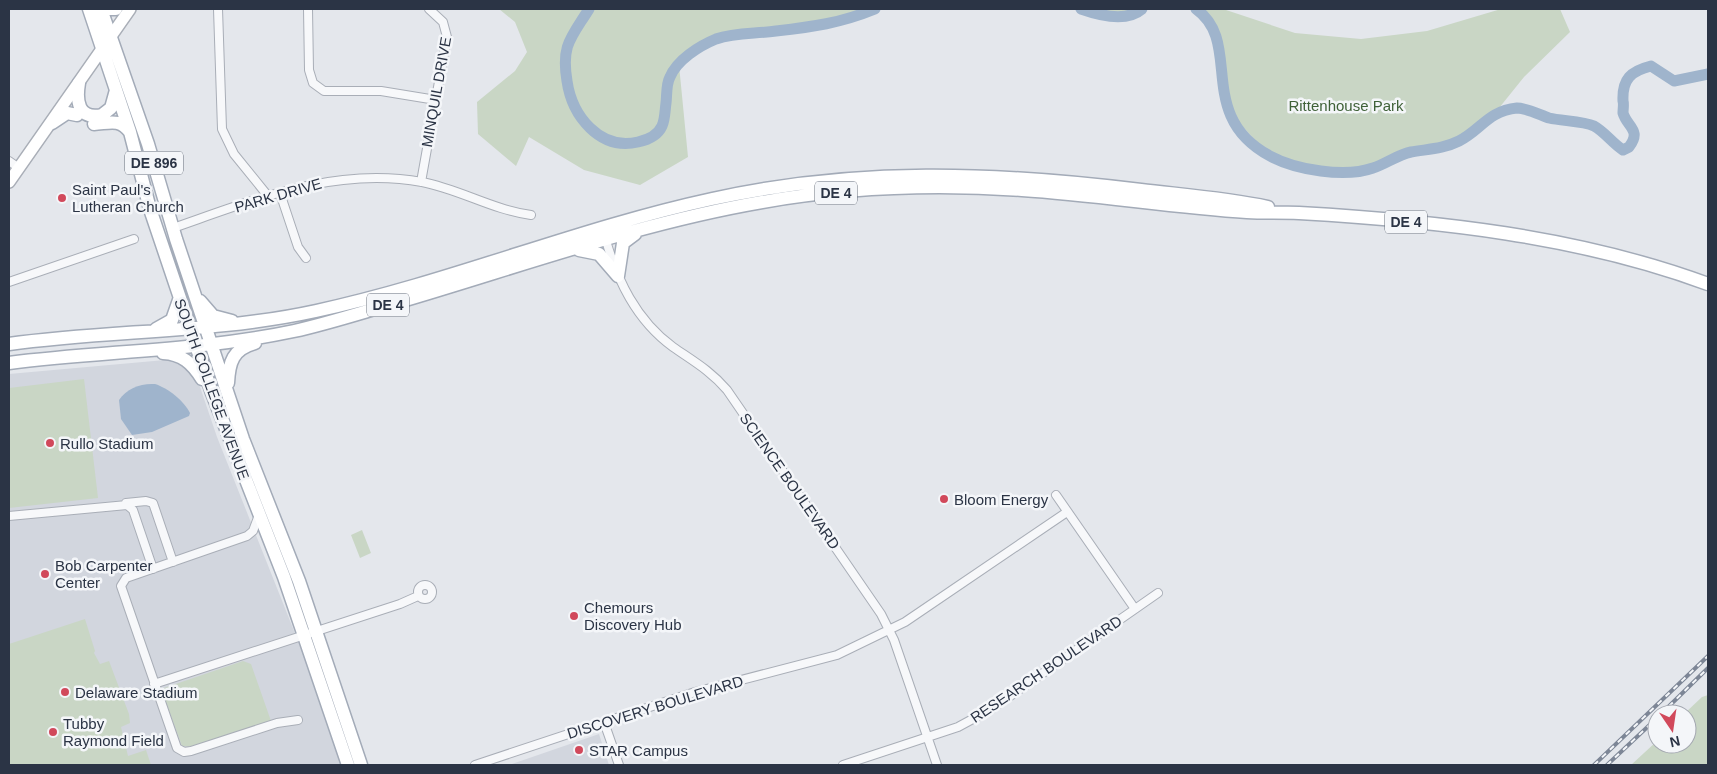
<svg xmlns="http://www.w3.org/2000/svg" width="1717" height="774" font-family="Arial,sans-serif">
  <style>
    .built { fill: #d2d6de }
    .green { fill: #c9d6c5 }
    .water { fill: #9fb4cc }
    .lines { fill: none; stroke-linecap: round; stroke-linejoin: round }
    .river { stroke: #9fb4cc; stroke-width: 11 }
    .street-casing { stroke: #a9aeb7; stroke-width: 10 }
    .secondary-casing { stroke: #a9aeb7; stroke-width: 14 }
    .primary-casing { stroke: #a3abb8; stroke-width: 15 }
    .street { stroke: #f7f8fa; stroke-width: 8 }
    .secondary { stroke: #fff; stroke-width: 11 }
    .primary { stroke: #fff; stroke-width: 12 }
    .rail-casing { stroke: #7d8696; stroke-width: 4 }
    .rail { stroke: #f4f6f9; stroke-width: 2; stroke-dasharray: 5.5; stroke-linecap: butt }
    .poi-dot { fill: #d1495b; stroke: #f4f6f9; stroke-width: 2 }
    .labels { text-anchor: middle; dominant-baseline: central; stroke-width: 5; stroke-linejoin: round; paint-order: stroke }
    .shield { fill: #f4f6f9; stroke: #676e7b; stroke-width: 1 }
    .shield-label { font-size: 14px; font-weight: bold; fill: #2b3445 }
    .street-label { font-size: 15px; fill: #2b3445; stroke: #f4f6f9 }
    .park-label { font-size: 15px; fill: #3f6138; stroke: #f4f6f9 }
    .poi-label { font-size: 15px; fill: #2b3445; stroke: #f4f6f9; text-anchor: start }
  </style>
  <rect width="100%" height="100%" fill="#e4e7ec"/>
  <path class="built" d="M165 360 184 364 197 378 217 437 304 656 341 765H9V374Z
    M599 734 609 765H509Z"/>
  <path class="green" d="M499 9H875C857 16 839 24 820 27 769 35 718 23 679 65L688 157 640 185 584 170 529 137 516 166 478 134 477 102 515 71 527 52 515 22Z
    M1081 9H1142C1126 23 1098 15 1081 9Z
    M1196 9H1223L1295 33 1361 39 1427 31 1501 9H1560L1570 32 1524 77 1495 113 1460 140 1436 150 1411 152 1351 173 1271 157 1228 111 1222 88 1219 47 1212 23Z
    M84 379 98 498 9 508V388Z
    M362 530 371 553 360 558 351 535Z
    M85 619 95 651 94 653 100 664 109 661 129 714 130 723 121 727 128 756 146 750 151 765H9V644Z
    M243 661 251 664 271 721 192 747 182 746 161 689Z
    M1708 695V765H1631L1657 741V744H1687V714H1684L1702 697Z"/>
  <path class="water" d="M155 384C168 388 184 401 190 413L189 416 152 432 132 435 121 419 119 400C127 388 141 383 155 384Z"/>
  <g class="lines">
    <path class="river" d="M589 9C571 38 561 45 567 81 572 116 600 151 638 142 647 140 658 135 662 126 665 120 665 110 666 103 667 95 666 84 670 77 677 60 699 46 716 39 735 32 755 34 776 31 812 27 841 23 875 9
      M1081 9C1098 15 1126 23 1142 9
      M1196 9C1244 43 1194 115 1270 156 1296 170 1345 178 1373 168 1386 164 1397 155 1411 152 1428 149 1443 149 1459 141 1481 130 1488 111 1517 108 1527 108 1540 115 1549 118 1562 121 1583 121 1594 126 1605 132 1612 143 1623 150L1629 147C1642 130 1627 127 1623 113 1623 109 1624 104 1623 101 1622 79 1631 71 1651 66L1674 81 1708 74"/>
    <g class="street-casing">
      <path id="street" d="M218 9 222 129 234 154 268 196
        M308 9 309 70 313 83 324 91H381L436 100
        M9 161 19 168
        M421 182 447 37 443 22 429 9
        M280 193 298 247 306 258
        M173 228C254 200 335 166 422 182 459 189 493 210 531 215
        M605 237C617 280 636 320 673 347 693 361 711 371 727 390L881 614 894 640 937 765
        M9 282 134 239
        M1056 495 1135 609
        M126 503 146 501 153 503 173 562
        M259 515 253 531 247 536 126 578 121 586 177 748 184 752 191 751 277 723 298 720
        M9 516 127 505 133 510 153 569
        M418 592a7 7 0 1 1 14 0a7 7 0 1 1-14 0Z
        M154 684 400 604 418 596
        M604 722 619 765
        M475 765 695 692 837 655 905 622 1067 512
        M843 765 958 727 993 708 1158 593"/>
    </g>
    <g class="secondary-casing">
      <path id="secondary" d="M9 182 130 9"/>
    </g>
    <g class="primary-casing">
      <path id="primary" d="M89 9 130 132 150 209 212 393 284 577 348 765
        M101 9 148 144 176 239 243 439 299 581 361 765
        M101 9H116
        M79 83C76 101 78 120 102 115L111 108 116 90
        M52 123 67 113 77 115
        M94 124C110 123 119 118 130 132
        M579 250 599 254 618 276
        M618 276 623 243 635 234
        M200 301 213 316 232 321
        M156 329 172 320 179 300
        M9 344C111 330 215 333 316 311 450 282 578 228 712 199 857 167 995 172 1141 190 1183 195 1226 198 1268 207
        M163 353C182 354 192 363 202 379
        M9 363C103 351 200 351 294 331 330 323 366 311 402 301 521 266 640 223 762 202 848 187 935 184 1022 190 1097 195 1172 207 1247 212 1264 213 1281 212 1299 213 1437 221 1578 236 1708 284
        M228 383C229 362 233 349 255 343"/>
    </g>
    <use href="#street" class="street"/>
    <use href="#secondary" class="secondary"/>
    <use href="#primary" class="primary"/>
    <g class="rail-casing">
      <path id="rail" d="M1661 714 1708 668
        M1594 765 1708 656
        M1607 765 1657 718"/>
    </g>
    <use href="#rail" class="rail"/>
  </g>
  <g class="poi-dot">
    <circle cx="62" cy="198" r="5"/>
    <circle cx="50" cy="443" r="5"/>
    <circle cx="944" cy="499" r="5"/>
    <circle cx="45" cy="574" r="5"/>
    <circle cx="574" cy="616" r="5"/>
    <circle cx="65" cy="692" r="5"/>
    <circle cx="53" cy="732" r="5"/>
    <circle cx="579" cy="750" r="5"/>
  </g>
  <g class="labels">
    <g class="shield">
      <rect x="125" y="151.5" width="58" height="23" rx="4"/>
      <rect x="815" y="181.5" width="42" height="23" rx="4"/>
      <rect x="1385" y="210.5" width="42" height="23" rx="4"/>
      <rect x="367" y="293.5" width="42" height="23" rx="4"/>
    </g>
    <g class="shield-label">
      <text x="154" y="163">DE 896</text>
      <text x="836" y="193">DE 4</text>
      <text x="1406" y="222">DE 4</text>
      <text x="388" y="305">DE 4</text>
    </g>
    <g class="street-label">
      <text transform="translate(436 92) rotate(-80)">MINQUIL DRIVE</text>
      <text transform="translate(278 195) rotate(-16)">PARK DRIVE</text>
      <text transform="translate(212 389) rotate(70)">SOUTH COLLEGE AVENUE</text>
      <text transform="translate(790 481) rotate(55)">SCIENCE BOULEVARD</text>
      <text transform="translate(1046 669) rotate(-34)">RESEARCH BOULEVARD</text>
      <text transform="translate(655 707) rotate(-17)">DISCOVERY BOULEVARD</text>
    </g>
    <g class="park-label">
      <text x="1346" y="105">Rittenhouse Park</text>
    </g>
    <g class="poi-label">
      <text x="72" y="189">Saint Paul's<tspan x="72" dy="17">Lutheran Church</tspan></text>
      <text x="60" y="443">Rullo Stadium</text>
      <text x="954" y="499">Bloom Energy</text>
      <text x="55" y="565">Bob Carpenter<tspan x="55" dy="17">Center</tspan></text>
      <text x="584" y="607">Chemours<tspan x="584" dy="17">Discovery Hub</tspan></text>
      <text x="75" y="692">Delaware Stadium</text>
      <text x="63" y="723">Tubby<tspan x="63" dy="17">Raymond Field</tspan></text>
      <text x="589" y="750">STAR Campus</text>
    </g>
  </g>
  <rect width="1717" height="774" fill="none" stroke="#2b3445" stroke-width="20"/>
  <g transform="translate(1672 729) rotate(167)"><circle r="24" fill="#f4f6f9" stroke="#a4a8b1"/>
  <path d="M0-4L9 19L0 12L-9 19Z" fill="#d1495b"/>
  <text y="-8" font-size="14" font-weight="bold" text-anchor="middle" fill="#2b3445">N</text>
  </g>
</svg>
